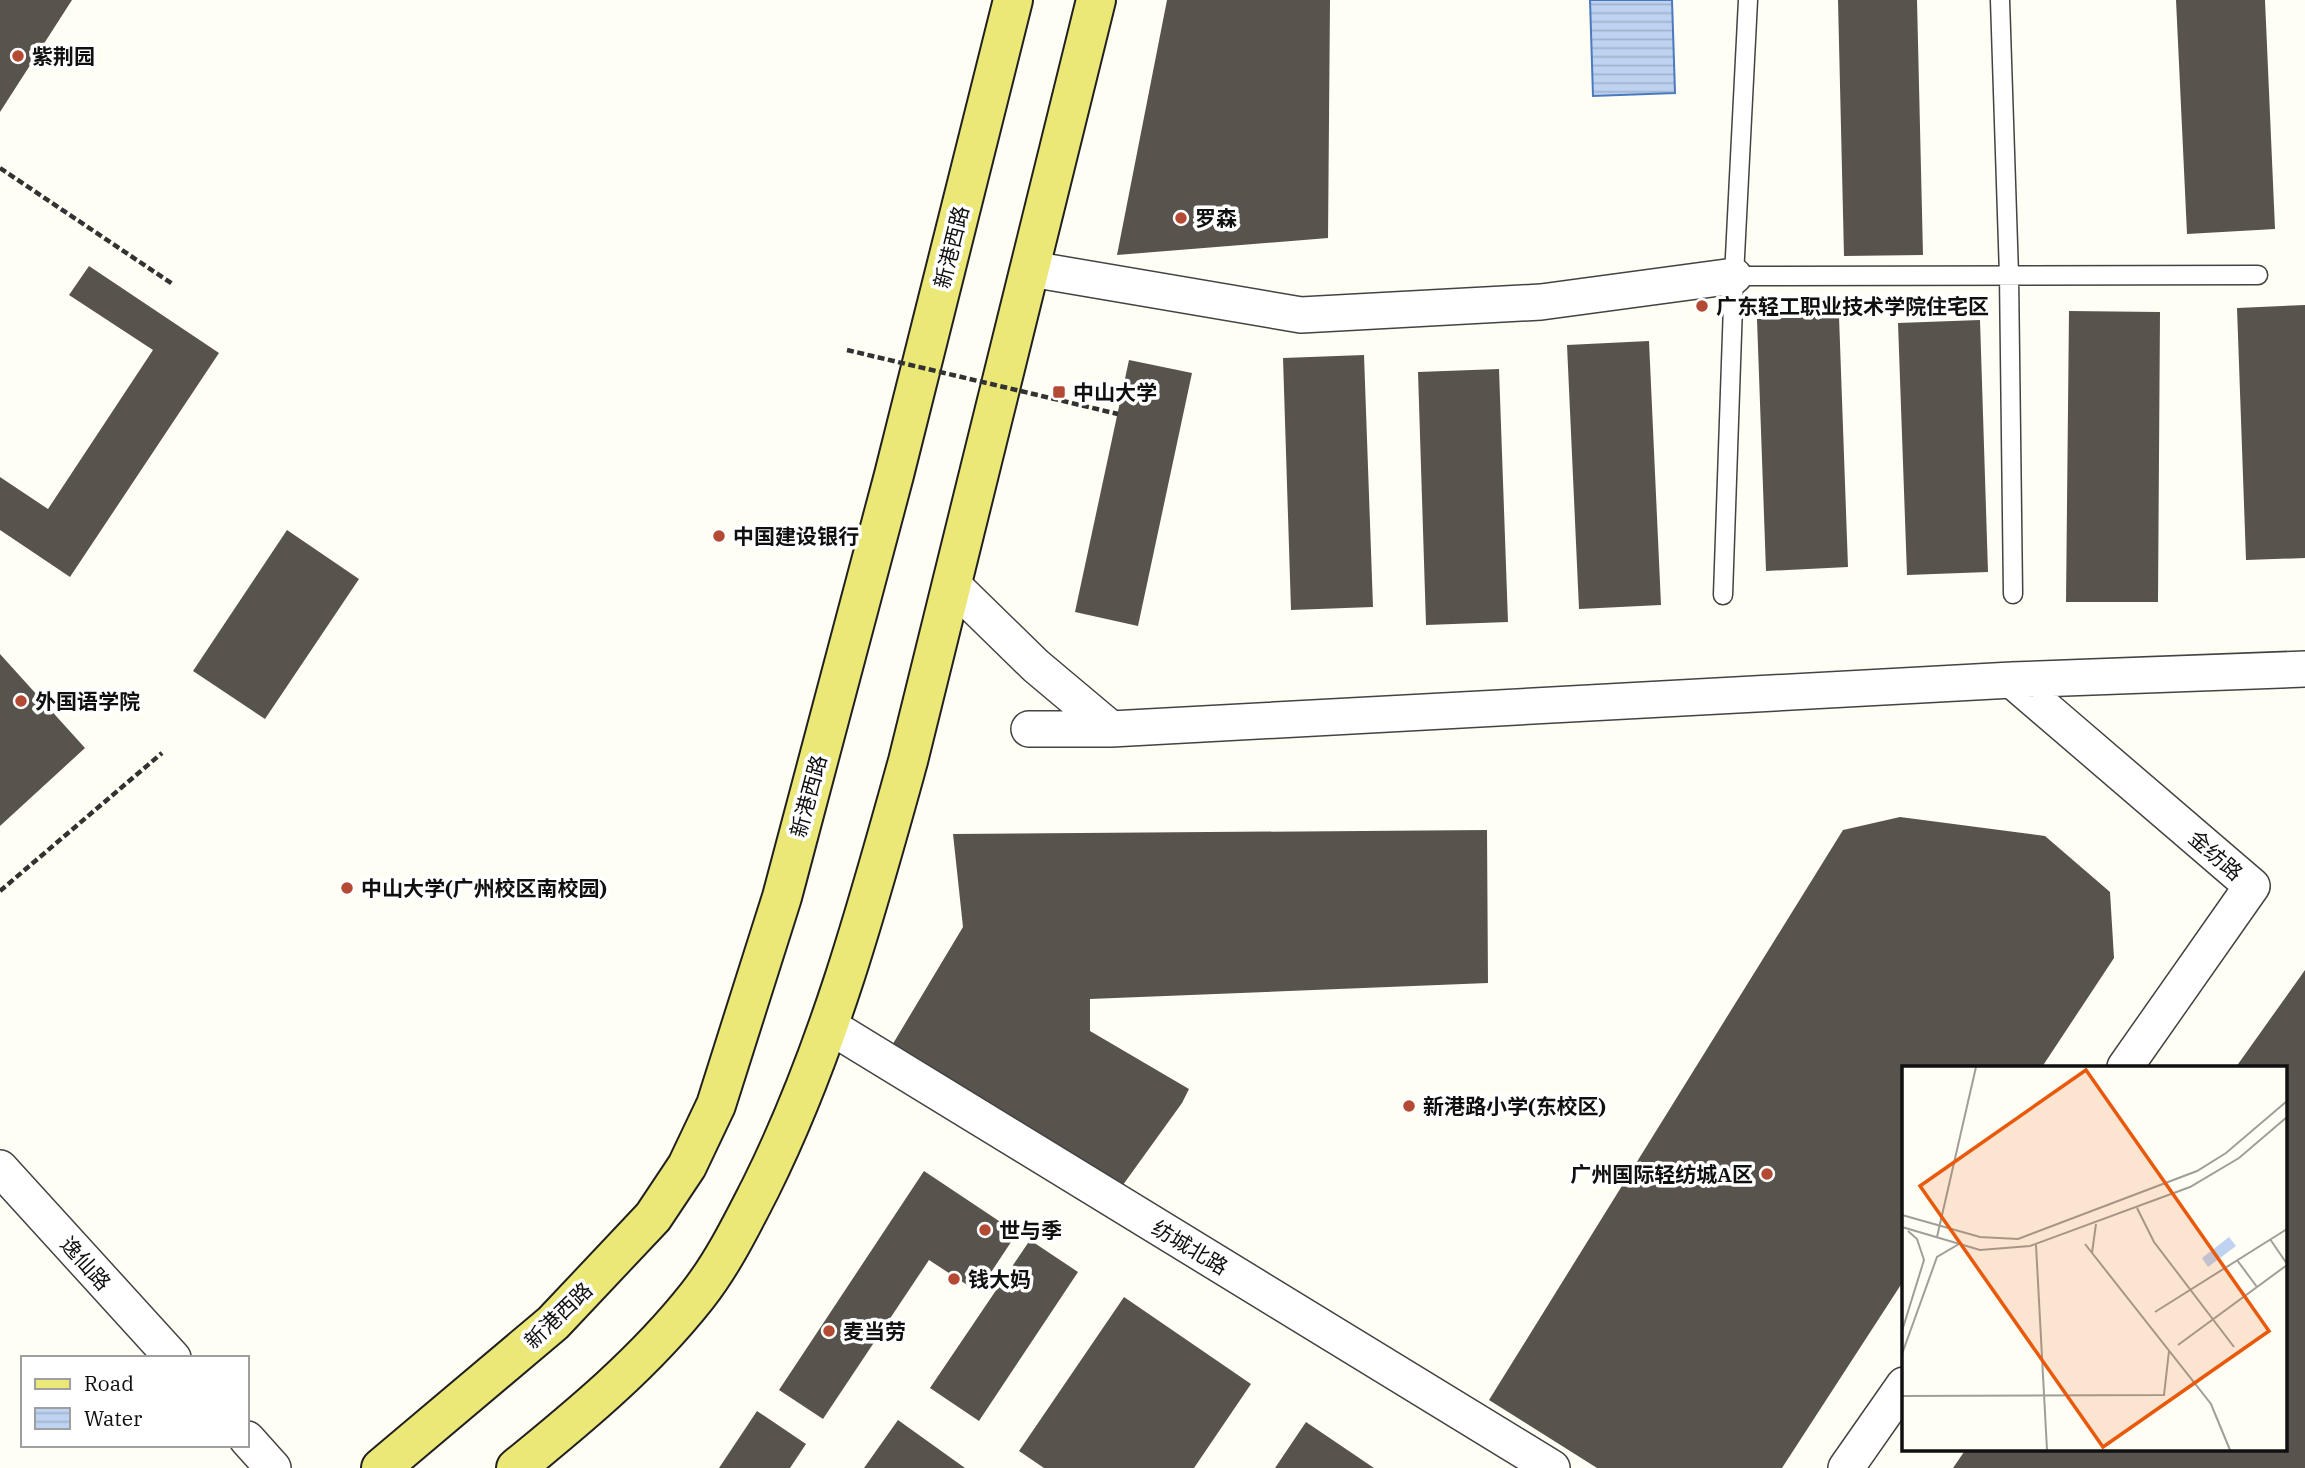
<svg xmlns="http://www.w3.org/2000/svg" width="2305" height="1468" font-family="'IBM Plex Serif','Noto Sans SC',serif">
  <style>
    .water { fill: url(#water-rules); stroke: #4b79c1; stroke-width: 2 }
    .building { fill: #58544d }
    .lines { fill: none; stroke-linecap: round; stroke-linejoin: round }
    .lane-casing { stroke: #434343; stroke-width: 21 }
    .street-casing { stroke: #434343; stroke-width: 38 }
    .primary-casing { stroke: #212121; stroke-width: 42 }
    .path { stroke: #323232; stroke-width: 4.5; stroke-dasharray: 7 3.5; stroke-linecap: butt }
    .lane { stroke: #fff; stroke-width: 18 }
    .street { stroke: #fff; stroke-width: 35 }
    .primary { stroke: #ebe877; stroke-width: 38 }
    .path-bridge { stroke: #323232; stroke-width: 4.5; stroke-dasharray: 7 3.5; stroke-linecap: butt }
    .poi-dot { fill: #b44934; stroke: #fff; stroke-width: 2.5 }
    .labels { text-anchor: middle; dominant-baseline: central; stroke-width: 7; stroke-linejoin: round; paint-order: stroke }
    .poi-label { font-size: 21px; font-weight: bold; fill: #101010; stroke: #fff; text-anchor: start }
    .street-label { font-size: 21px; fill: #101010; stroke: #fff }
    .inset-road { fill: none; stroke: #9f9f99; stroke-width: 2 }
    .view { fill: #e8590c; fill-opacity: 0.15; stroke: #e8590c; stroke-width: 3.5 }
    .inset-edge { fill: none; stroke: #101010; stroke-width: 3.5 }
  </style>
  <defs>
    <pattern id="water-rules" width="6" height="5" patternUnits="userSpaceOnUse" patternTransform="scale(1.75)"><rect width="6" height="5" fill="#bdd3f1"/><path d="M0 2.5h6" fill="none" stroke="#a1b4ce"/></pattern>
  </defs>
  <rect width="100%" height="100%" fill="#fefef4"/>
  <path class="water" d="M1590 0H1672L1675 93 1593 96Z"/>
  <path class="building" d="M0 0H72L0 112Z
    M1167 0H1330L1328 238 1117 255Z
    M1838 0H1917L1923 255 1844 256Z
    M2176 0H2265L2275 229 2187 234Z
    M89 266 219 353 70 577 0 530V477L48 509 153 350 69 295Z
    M2305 305V558L2246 560 2237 308Z
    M2069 311 2160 312 2158 602H2066Z
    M1839 316 1848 567 1766 571 1757 319Z
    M1980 320 1988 572 1907 575 1898 323Z
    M1649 341 1661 605 1579 609 1567 345Z
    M1364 355 1373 607 1291 610 1283 358Z
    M1129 360 1192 373 1138 626 1075 612Z
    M1499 369 1508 622 1426 625 1418 372Z
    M287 530 359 579 265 719 193 671Z
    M0 654 85 748 0 826Z
    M1900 817 2045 836 2110 892 2114 958 2042 1067H1904V1280L1782 1468H1597L1489 1400 1843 830Z
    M1487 830 1488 983 1090 999V1031L1189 1089 1182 1103 1120 1189 888 1052 963 927 953 834Z
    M2305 970V1468H1953L1966 1449H2286V1067H2236Z
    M924 1171 1017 1233 978 1292 929 1260 823 1419 779 1390Z
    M1030 1240 1078 1272 979 1421 930 1388Z
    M1124 1297 1251 1384 1194 1468H1044L1019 1451Z
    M757 1411 806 1444 790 1468H719Z
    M898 1420 965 1468H864Z
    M1306 1422 1374 1468H1275Z"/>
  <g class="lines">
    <g class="lane-casing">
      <path id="lane" d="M2000 0 2009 275 2013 594
        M1734 276 2258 275
        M1723 595 1734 276 1748 0"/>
    </g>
    <g class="street-casing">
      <path id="street" d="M1031 269 1301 315 1541 302 1734 276
        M952 584 1036 666 1111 729
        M2012 680 2252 886 2125 1067
        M1029 729H1111L2012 680 2305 669
        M828 1025 1552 1468
        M0 1168 173 1358
        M247 1439 273 1468
        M1846 1468 1904 1385"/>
    </g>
    <g class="primary-casing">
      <path id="primary" d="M381 1468 553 1323 653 1217 687 1166 716 1105 782 897 894 475 1013 0
        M516 1468C581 1415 645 1362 697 1296 723 1263 742 1224 761 1187 828 1052 868 905 908 761L1096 0"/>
    </g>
    <path class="path" d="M0 168 174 285
      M0 891 162 753"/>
    <use href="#lane" class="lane"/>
    <use href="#street" class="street"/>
    <use href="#primary" class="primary"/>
    <path class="path-bridge" d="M847 350 1118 414"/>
  </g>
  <g class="poi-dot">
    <circle cx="18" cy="56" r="7"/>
    <circle cx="1181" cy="218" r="7"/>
    <circle cx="1702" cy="306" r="7"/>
    <rect x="1052" y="385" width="14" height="14" rx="3.5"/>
    <circle cx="719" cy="536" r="7"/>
    <circle cx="21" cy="701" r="7"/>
    <circle cx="347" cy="888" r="7"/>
    <circle cx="1409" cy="1106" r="7"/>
    <circle cx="1767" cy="1174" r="7"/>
    <circle cx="985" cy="1230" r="7"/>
    <circle cx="954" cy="1279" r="7"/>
    <circle cx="829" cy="1331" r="7"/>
  </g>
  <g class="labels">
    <g class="poi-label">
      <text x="32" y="56">紫荆园</text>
      <text x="1195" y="218">罗森</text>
      <text x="1716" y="306">广东轻工职业技术学院住宅区</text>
      <text x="1073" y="392">中山大学</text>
      <text x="733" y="536">中国建设银行</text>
      <text x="35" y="701">外国语学院</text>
      <text x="361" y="888">中山大学(广州校区南校园)</text>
      <text x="1423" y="1106">新港路小学(东校区)</text>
      <text x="1753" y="1174" text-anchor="end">广州国际轻纺城A区</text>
      <text x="999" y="1230">世与季</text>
      <text x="968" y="1279">钱大妈</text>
      <text x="843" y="1331">麦当劳</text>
    </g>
    <g class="street-label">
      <text transform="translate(951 247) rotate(-76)">新港西路</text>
      <text transform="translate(808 796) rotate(-75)">新港西路</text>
      <text transform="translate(2216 855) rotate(41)">金纺路</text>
      <text transform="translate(1190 1247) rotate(31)">纺城北路</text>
      <text transform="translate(86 1263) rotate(48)">逸仙路</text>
      <text transform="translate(558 1315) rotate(-44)">新港西路</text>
    </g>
  </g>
  <g transform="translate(1902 1066)">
    <rect width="385" height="385" fill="#fefef4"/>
    <path d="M327 171 334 180 306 201 300 192Z" fill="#bdd3f1"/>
    <path class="inset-road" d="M235 142 252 176 332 281M0 149 78 171 116 173 295 105 324 87 385 35M0 161 78 184 128 180 288 121 337 92 385 51M35 171 74 1M368 173 385 198M183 178 309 338 328 384M134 179 145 384M190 187 194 158M335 194 355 221M253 246 385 163M0 265 22 194 15 173 6 165M276 279 385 199M0 288 35 191 57 178M0 330 262 329 267 285"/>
    <path class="view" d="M184 4 367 265 201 381 18 120Z"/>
    <rect width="385" height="385" class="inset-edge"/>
  </g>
  <rect x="21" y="1356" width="228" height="91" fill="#ffffff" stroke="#9f9f9f" stroke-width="2"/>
  <rect x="35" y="1379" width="35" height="10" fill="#ebe877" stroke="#9f9f9f" stroke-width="2"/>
  <text x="84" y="1391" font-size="21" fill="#101010">Road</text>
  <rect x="35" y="1408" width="35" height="21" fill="url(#water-rules)" stroke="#9f9f9f" stroke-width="2"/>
  <text x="84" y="1426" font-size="21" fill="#101010">Water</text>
</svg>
